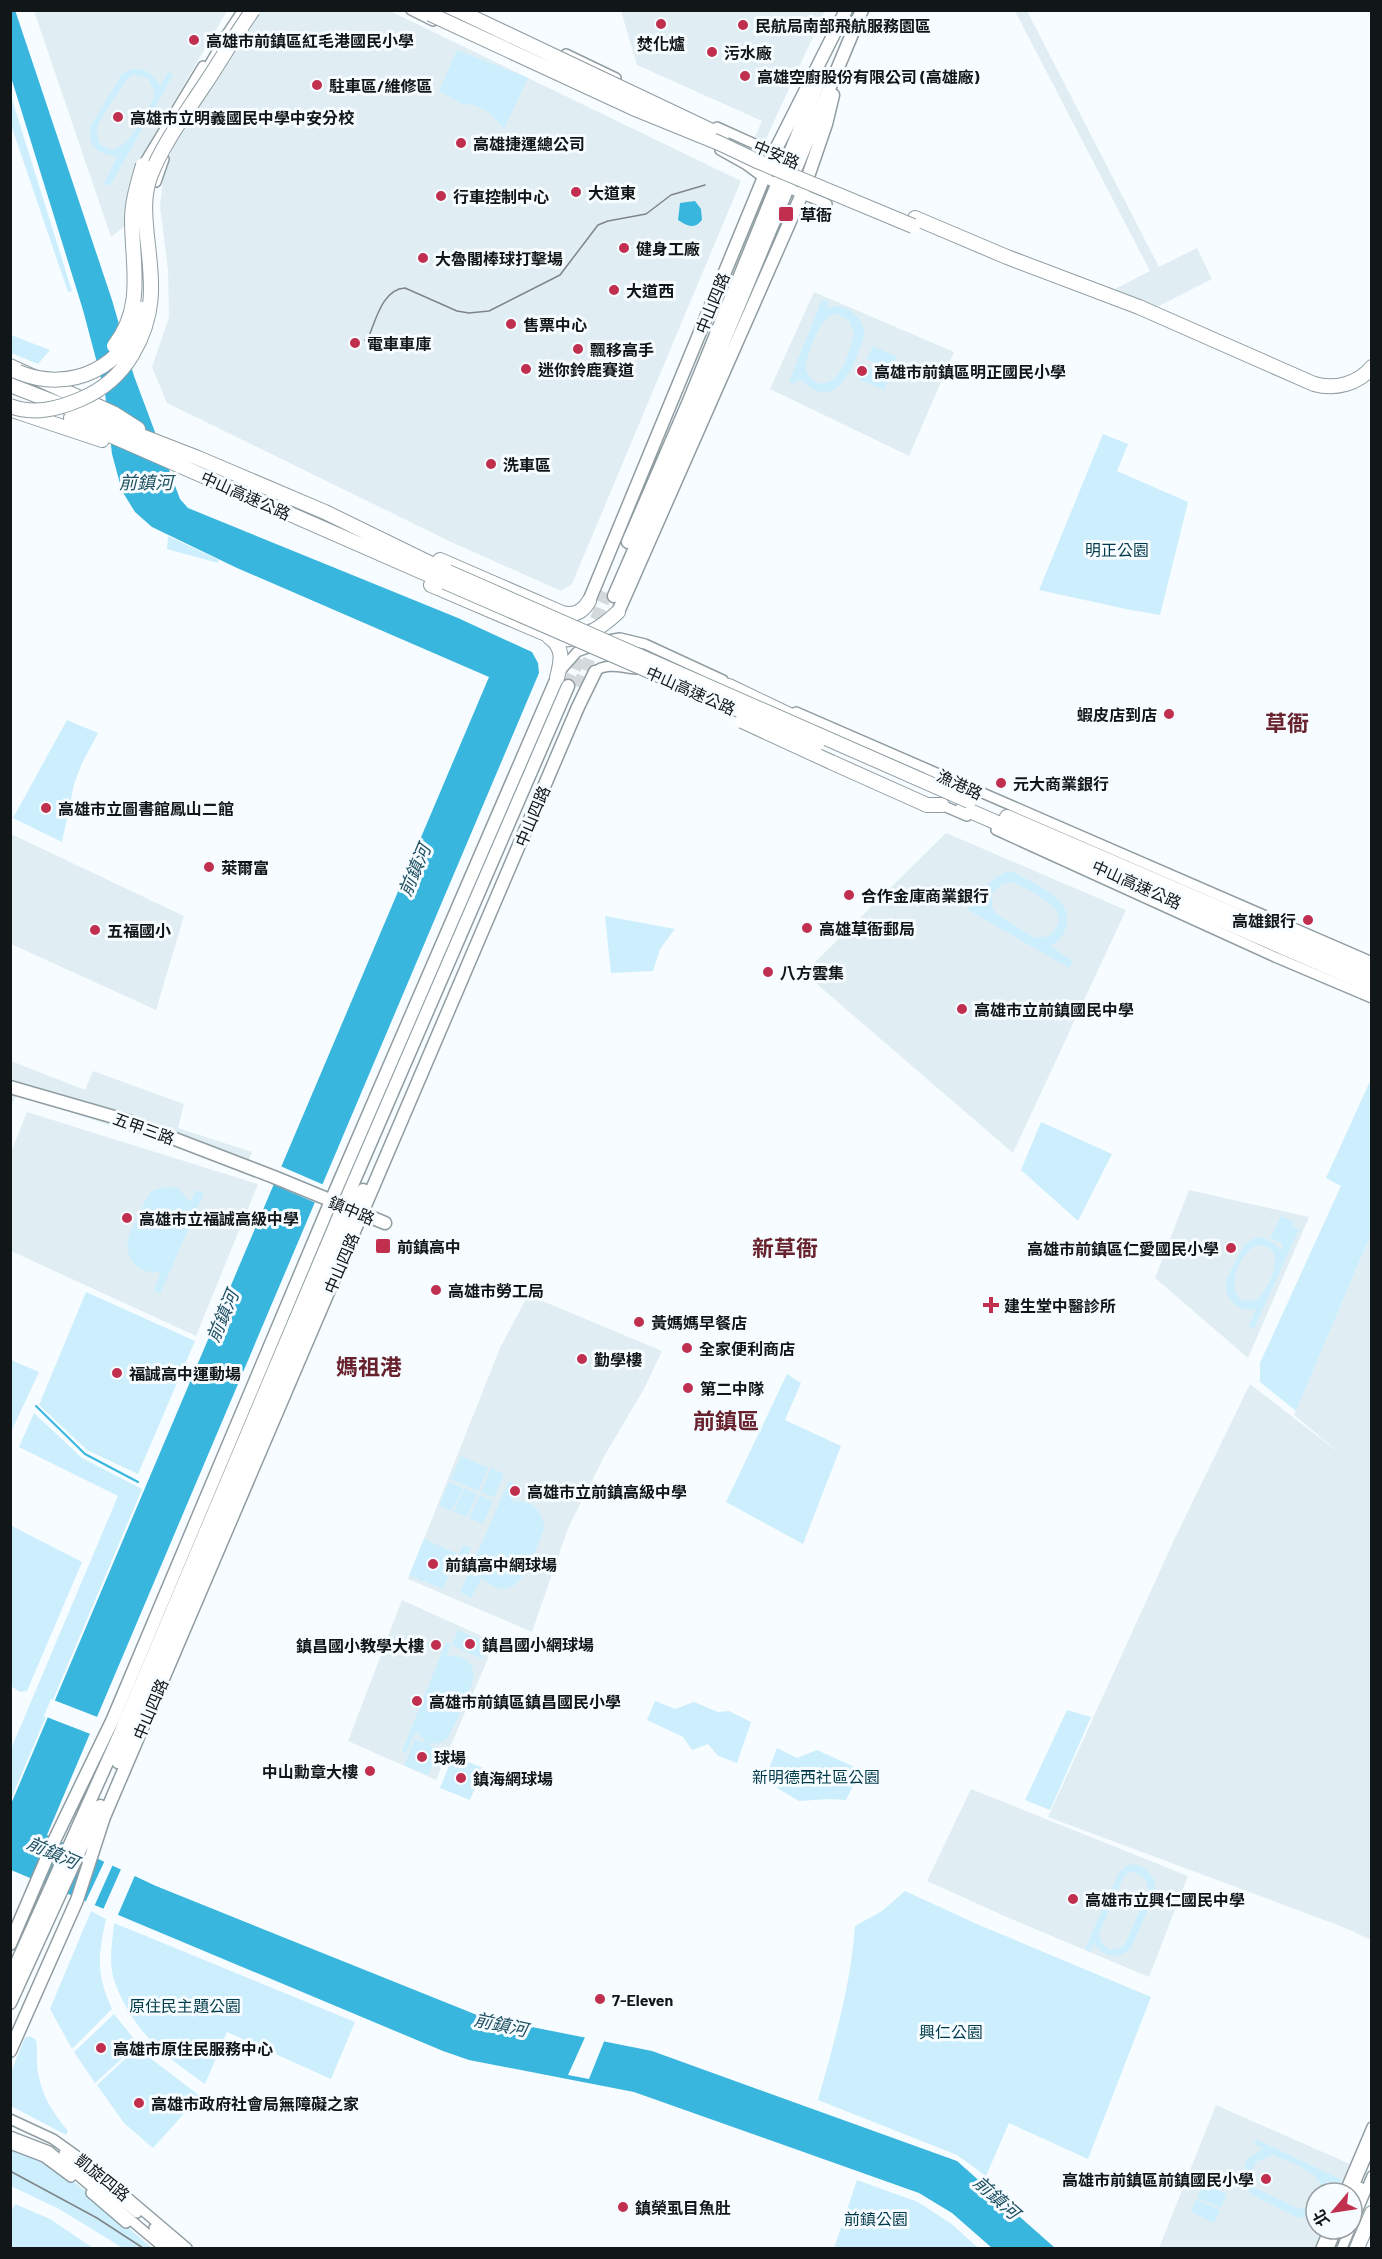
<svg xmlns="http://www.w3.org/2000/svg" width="1382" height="2259" font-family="Barlow,'Noto Sans TC',sans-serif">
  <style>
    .built { fill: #e0eef4 }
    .green { fill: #cdeffd; fill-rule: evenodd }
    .water { fill: #39b6de }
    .pier { fill: #f6fcff }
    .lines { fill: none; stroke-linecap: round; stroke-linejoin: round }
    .stream { stroke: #39b6de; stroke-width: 2 }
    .major-tunnel { stroke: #d4dadc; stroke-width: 12; stroke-dasharray: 12 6; stroke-linecap: butt }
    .minor-casing { stroke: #8f9da2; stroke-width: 12 }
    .major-casing { stroke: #8f9da2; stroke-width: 15 }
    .highway-casing { stroke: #8f9da2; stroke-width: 16 }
    .minor { stroke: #fff; stroke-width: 9 }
    .major { stroke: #fff; stroke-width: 12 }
    .highway { stroke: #fff; stroke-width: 14 }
    .tram { stroke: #7f8587; stroke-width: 1.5 }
    .highway-bridge-casing { stroke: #8f9da2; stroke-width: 16; stroke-linecap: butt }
    .highway-bridge { stroke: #fff; stroke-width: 14 }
    .poi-dot { fill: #c02f4e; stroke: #f6fcff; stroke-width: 2 }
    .labels { text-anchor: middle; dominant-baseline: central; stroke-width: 6; stroke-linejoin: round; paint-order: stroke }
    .poi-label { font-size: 16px; font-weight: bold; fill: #111618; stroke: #f6fcff; text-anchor: start }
    .street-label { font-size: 16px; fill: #111618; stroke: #f6fcff }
    .park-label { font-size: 16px; fill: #013a4a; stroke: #f6fcff }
    .water-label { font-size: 18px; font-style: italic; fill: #1f5162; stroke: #f6fcff }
    .district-label { font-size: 22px; font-weight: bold; fill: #67222d; stroke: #f6fcff }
  </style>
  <rect width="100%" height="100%" fill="#f6fcff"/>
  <path class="built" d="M34 11H227L138 163 130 189 127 224 111 237Z
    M247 11H390L741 181 572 584 561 591 449 541 167 403 152 367 169 317 168 270 160 206 164 169 180 130Z
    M621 11H825L763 145 753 141 762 121 637 65Z
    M1015 11H1027L1159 267 1197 248 1212 279 1153 309 1113 290 1150 271Z
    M814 292 954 352 909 456 770 389Z
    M946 833 1126 910 1013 1153 804 973Z
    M11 834 184 916 156 1010 11 944Z
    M11 1061 85 1090 93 1071 184 1104 178 1128 252 1152 245 1171 17 1094 11 1106Z
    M27 1112 258 1184 196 1336 11 1251V1152Z
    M1189 1190 1309 1217 1248 1358 1155 1278Z
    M1371 1234V1940L1343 1927 1048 1817 1174 1540 1250 1384 1342 1455 1294 1415Z
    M528 1295 662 1351 644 1389 606 1453 568 1528 532 1632 408 1579 500 1348Z
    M402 1600 495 1642 436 1780 348 1741Z
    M971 1789 1188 1876 1149 1977 1009 1918 927 1881Z
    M1216 2105 1352 2165 1340 2193H1316V2229H1325L1317 2248H1159Z"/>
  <path class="green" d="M457 50 528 78 504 129 489 112 471 104 463 105 439 91Z
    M133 69C148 69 153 74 160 86L168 72 173 75 110 186 104 183 117 157C99 154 86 146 91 125L122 74ZM133 75 148 78 154 91V97C146 111 123 163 103 146 99 143 96 135 97 129 98 120 122 88 128 78Z
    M10 96H11L72 291 68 292 11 125Z
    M822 300 829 302 827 309C842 301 862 314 864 331 865 340 859 350 856 358 844 386 828 407 800 379L795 384 789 381ZM835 313 849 320 854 335C849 352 840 388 818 383 811 381 808 375 806 369 804 360 818 328 824 321 827 317 831 315 835 313Z
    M10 335H11L50 350 38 364 11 353Z
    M873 346 897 357 892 371 867 359Z
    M865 366 890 377 884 390 859 379Z
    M1103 434 1128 444 1117 471 1188 502 1160 615 1126 609 1039 590Z
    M168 536 219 560 218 563 167 549Z
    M67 720 98 733 82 763 74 784 62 842 13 818Z
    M1006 872H1013C1034 884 1078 899 1065 930 1062 938 1057 943 1050 946L1073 961 1069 968 968 910 973 900 983 906C980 888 991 879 1006 872ZM1013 882C1032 893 1079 910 1049 936L1035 938 995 913 992 907V893L1002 884Z
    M605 916 675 929 660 949 653 971 611 973Z
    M1371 1079V1234L1296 1411 1260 1382V1363L1341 1186 1326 1178Z
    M1041 1122 1112 1154 1078 1221 1021 1170Z
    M169 1187 178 1188 190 1202 196 1190 204 1193 160 1294 154 1291 160 1272C140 1275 124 1260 128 1238 130 1230 136 1221 140 1213 143 1206 146 1197 151 1192 156 1188 163 1188 169 1187Z
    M1281 1216 1294 1222 1292 1227 1299 1229 1254 1329 1249 1326 1256 1308C1240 1314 1224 1300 1226 1282 1227 1277 1231 1270 1234 1265 1244 1238 1259 1227 1281 1250L1283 1244 1270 1238ZM1257 1245C1290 1246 1270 1286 1257 1300L1243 1301C1224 1289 1240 1252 1257 1245Z
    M86 1292 195 1341 138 1474 87 1450 39 1405Z
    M11 1360 39 1372 11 1432Z
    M787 1374 801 1383 785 1420 841 1446 803 1544 726 1502Z
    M34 1413 82 1458 142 1489 11 1799V1749L118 1496 19 1447Z
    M461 1456 488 1468 478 1491 451 1479Z
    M491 1468 504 1474 494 1498 481 1492Z
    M509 1481 519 1486 512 1502C530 1498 544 1511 544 1529 533 1555 519 1613 482 1578L471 1598 460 1592Z
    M449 1482 463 1488 452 1511 439 1505Z
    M464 1488 477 1494 467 1517 454 1512Z
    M480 1495 493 1501 483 1524 469 1518Z
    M10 1525 82 1562 27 1691 20 1692 11 1686Z
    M424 1539 458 1554 456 1560 463 1545 471 1548 463 1565 455 1561 443 1589 409 1575Z
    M458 1630 488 1644 482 1659 452 1645Z
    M446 1642 451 1645 446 1657C460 1653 476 1661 473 1678 471 1693 455 1724 447 1739L440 1743 428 1744 439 1750 428 1775 404 1765 415 1739 427 1744 416 1731 406 1753 402 1751Z
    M655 1701 675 1709 694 1702 718 1712 729 1711 751 1722 737 1763 718 1756 708 1744 692 1750 683 1737 647 1720Z
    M1067 1710 1091 1717 1050 1810 1025 1800Z
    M777 1748 797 1758 817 1750 861 1770 846 1800 829 1799 799 1801 777 1788 781 1779 767 1774Z
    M453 1756 483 1768 470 1800 440 1788Z
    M1134 1864C1148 1868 1158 1878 1155 1894L1131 1948C1119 1960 1103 1958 1094 1943L1089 1952 1085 1949 1118 1874 1126 1866ZM1129 1872C1141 1872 1149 1880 1148 1892L1125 1944 1120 1948 1109 1950 1101 1942 1099 1933 1124 1876Z
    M905 1891 979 1925 1151 1997 1088 2159 1009 2123 986 2176 957 2155 818 2100C834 2043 851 1985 855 1926L882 1911Z
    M91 1911 106 1919C98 1956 96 1974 112 2009L72 2049 50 2009Z
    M114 1923 355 2022 331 2079 227 2032 205 2084C167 2057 141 2039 120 1995 115 1984 111 1973 111 1960 111 1948 113 1935 114 1923Z
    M114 2014 138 2044 95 2083 74 2052Z
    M30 2036 36 2040C38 2050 36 2062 38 2073 42 2096 53 2113 68 2131L66 2135 11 2106V2072L24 2040 26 2037Z
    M139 2046 146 2055 200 2096 153 2148 124 2123 97 2085Z
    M1256 2139 1342 2180 1339 2186 1327 2181 1329 2193H1320C1327 2173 1288 2162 1273 2155L1256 2162 1251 2175 1256 2188 1299 2209 1311 2207 1316 2201V2215L1298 2218 1250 2194 1243 2181 1245 2164 1248 2158 1263 2149 1254 2144Z
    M11 2150 43 2160 77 2184 152 2248H123L59 2209 11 2186Z
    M857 2180 918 2202 953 2225 978 2248H834Z
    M1203 2183 1227 2194 1221 2208 1197 2197Z
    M1196 2199 1220 2210 1214 2223 1191 2212Z
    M15 2204 50 2219 93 2248H11V2212Z"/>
  <path class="water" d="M15 10 112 300 134 376 180 499 188 508 458 618 532 652 538 663 539 673 47 1835 156 1886 482 2017 652 2051 957 2161 1055 2248H992L952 2213 919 2193 634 2092 469 2060 443 2051 11 1870V1804L489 677 237 568 152 527 135 512 122 491 112 454 105 393 83 310 11 77V11Z
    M695 201 701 209 702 220C694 230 687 226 678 220L680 203Z"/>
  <path class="pier" d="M278 1165 324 1185 316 1203 270 1183Z
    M51 1699 100 1718 93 1735 44 1716Z
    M106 1858 114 1862 93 1909 84 1905Z
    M122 1867 136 1873 117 1917 102 1912Z
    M586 2035 605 2039 589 2079 568 2075Z"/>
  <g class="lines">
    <path class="stream" d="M36 1406 85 1454 138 1482"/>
    <path class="major-tunnel" d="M568 686 607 593
      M578 687 598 638"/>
    <g class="minor-casing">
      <path id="minor" d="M411 10 433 21
        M566 54 616 78
        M203 76 227 34 243 10
        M717 127 792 161
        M720 150 745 164 764 178 827 204
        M143 165 203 66
        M156 182 164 159
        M561 670 577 652 608 640 620 638 645 644 723 680
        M595 672C605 662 623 668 636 669
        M796 712 1372 962
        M939 804 967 816
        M996 830 1275 957 1372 998
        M10 2119 53 2139 88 2164 187 2248
        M10 2136 49 2151 164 2248
        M10 2144 44 2157 71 2177
        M64 2153 137 2213
        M91 2193 126 2223
        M1344 2193 1372 2127
        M1351 2193 1372 2144
        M1352 2207 1360 2187
        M1352 2224 1372 2176
        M154 2228 177 2248
        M1321 2248 1329 2229
        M1329 2248 1337 2229
        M1342 2248 1350 2229"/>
    </g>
    <g class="major-casing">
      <path id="major" d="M628 542 689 401 820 79
        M614 596 699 401 862 10
        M589 601 774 153 846 10
        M618 612 802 194 826 124 833 95
        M10 1087 128 1121 274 1177 337 1203
        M356 1211 385 1223
        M118 1762 363 1190
        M10 1944 55 1839 113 1719 331 1201 557 678
        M10 1978 118 1738 350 1190 568 686
        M10 2003 100 1806
        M10 2051 77 1900 104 1817 578 707 595 672"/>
    </g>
    <g class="highway-casing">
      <path id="highway" d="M445 10 466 20
        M699 126 722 136
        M915 218 1007 257 1139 307 1314 384C1335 390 1358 384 1372 367
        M10 366 113 413 138 429
        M10 385 198 458 325 512 448 572
        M15 411 102 440
        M71 418 445 582
        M440 560 562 613C574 616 583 612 589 601
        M431 585 560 640C584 639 601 628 618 612
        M549 637C565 648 561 662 557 678
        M705 681 729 686 800 720
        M831 762 927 805H942
        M930 778 944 783H957
        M963 808 1372 986
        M1007 817 1372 974
        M1357 2248 1372 2213"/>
    </g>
    <use href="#minor" class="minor"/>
    <use href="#major" class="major"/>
    <use href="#highway" class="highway"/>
    <path class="tram" d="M365 340 369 336C376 319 383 289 405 288L457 311 469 313 489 311 560 275 598 225 608 221 646 214 671 195 705 185
      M10 2171 97 2218 143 2248"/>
    <g class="highway-bridge-casing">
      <path id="highway-bridge" d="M457 10 710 130
        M430 14 633 108 719 143 757 161 913 226
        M114 346C145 307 132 265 132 220 132 201 138 183 143 165
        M18 372C71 394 128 367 142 309
        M10 406C34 415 58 409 81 399 102 390 120 375 132 355 157 313 152 282 147 236 145 216 143 197 150 177 162 145 184 116 203 87 220 62 235 35 253 10
        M448 572 969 801
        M445 582 817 744
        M742 721 831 762"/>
    </g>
    <use href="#highway-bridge" class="highway-bridge"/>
  </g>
  <g class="poi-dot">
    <circle cx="661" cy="24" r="6"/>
    <circle cx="743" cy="25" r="6"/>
    <circle cx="194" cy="40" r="6"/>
    <circle cx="712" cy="52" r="6"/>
    <circle cx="745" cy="76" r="6"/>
    <circle cx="317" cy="85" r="6"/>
    <circle cx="118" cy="117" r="6"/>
    <circle cx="461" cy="143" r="6"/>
    <circle cx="576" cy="192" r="6"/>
    <circle cx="441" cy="196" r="6"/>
    <rect x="778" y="206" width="16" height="16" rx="3"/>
    <circle cx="624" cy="248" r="6"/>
    <circle cx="423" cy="258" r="6"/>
    <circle cx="614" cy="290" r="6"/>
    <circle cx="511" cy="324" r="6"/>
    <circle cx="355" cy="343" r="6"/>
    <circle cx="578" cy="349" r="6"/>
    <circle cx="526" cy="369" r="6"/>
    <circle cx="862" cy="371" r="6"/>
    <circle cx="491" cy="464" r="6"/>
    <circle cx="1169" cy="714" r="6"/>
    <circle cx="1001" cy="783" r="6"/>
    <circle cx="46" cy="808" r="6"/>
    <circle cx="209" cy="867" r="6"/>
    <circle cx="849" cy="895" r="6"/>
    <circle cx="1308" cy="920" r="6"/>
    <circle cx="807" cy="928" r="6"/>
    <circle cx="95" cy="930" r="6"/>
    <circle cx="768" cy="972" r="6"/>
    <circle cx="962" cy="1009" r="6"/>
    <circle cx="127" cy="1218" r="6"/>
    <rect x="375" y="1238" width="16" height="16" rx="3"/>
    <circle cx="1231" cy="1248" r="6"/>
    <circle cx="436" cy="1290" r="6"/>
    <path d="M988 1296h6v6h6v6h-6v6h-6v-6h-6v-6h6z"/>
    <circle cx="639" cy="1322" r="6"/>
    <circle cx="687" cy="1348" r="6"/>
    <circle cx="582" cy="1359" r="6"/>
    <circle cx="117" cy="1373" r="6"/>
    <circle cx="688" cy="1388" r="6"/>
    <circle cx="515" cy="1491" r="6"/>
    <circle cx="433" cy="1564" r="6"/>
    <circle cx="470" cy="1644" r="6"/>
    <circle cx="436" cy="1645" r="6"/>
    <circle cx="417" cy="1701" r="6"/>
    <circle cx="422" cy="1757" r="6"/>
    <circle cx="370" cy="1771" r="6"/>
    <circle cx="461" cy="1778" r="6"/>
    <circle cx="1073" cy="1899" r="6"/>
    <circle cx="600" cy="1999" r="6"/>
    <circle cx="101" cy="2048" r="6"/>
    <circle cx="139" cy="2103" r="6"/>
    <circle cx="1266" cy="2179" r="6"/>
    <circle cx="623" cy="2207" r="6"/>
  </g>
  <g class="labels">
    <g class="poi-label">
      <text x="755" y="25">民航局南部飛航服務園區</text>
      <text x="206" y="40">高雄市前鎮區紅毛港國民小學</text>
      <text x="661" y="43" text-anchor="middle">焚化爐</text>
      <text x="724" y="52">污水廠</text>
      <text x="757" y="76">高雄空廚股份有限公司 (高雄廠)</text>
      <text x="329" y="85">駐車區/維修區</text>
      <text x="130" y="117">高雄市立明義國民中學中安分校</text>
      <text x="473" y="143">高雄捷運總公司</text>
      <text x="588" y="192">大道東</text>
      <text x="453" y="196">行車控制中心</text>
      <text x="800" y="214">草衙</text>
      <text x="636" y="248">健身工廠</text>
      <text x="435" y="258">大魯閣棒球打擊場</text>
      <text x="626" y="290">大道西</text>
      <text x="523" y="324">售票中心</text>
      <text x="367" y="343">電車車庫</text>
      <text x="590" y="349">飄移高手</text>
      <text x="538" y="369">迷你鈴鹿賽道</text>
      <text x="874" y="371">高雄市前鎮區明正國民小學</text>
      <text x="503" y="464">洗車區</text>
      <text x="1157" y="714" text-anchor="end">蝦皮店到店</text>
      <text x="1013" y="783">元大商業銀行</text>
      <text x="58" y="808">高雄市立圖書館鳳山二館</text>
      <text x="221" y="867">萊爾富</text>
      <text x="861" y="895">合作金庫商業銀行</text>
      <text x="1296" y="920" text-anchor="end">高雄銀行</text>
      <text x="819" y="928">高雄草衙郵局</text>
      <text x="107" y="930">五福國小</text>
      <text x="780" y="972">八方雲集</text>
      <text x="974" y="1009">高雄市立前鎮國民中學</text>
      <text x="139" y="1218">高雄市立福誠高級中學</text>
      <text x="397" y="1246">前鎮高中</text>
      <text x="1219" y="1248" text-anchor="end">高雄市前鎮區仁愛國民小學</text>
      <text x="448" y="1290">高雄市勞工局</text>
      <text x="1004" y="1305">建生堂中醫診所</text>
      <text x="651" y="1322">黃媽媽早餐店</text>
      <text x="699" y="1348">全家便利商店</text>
      <text x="594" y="1359">勤學樓</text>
      <text x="129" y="1373">福誠高中運動場</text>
      <text x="700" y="1388">第二中隊</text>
      <text x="527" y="1491">高雄市立前鎮高級中學</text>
      <text x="445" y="1564">前鎮高中網球場</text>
      <text x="482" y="1644">鎮昌國小網球場</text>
      <text x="424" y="1645" text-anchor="end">鎮昌國小教學大樓</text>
      <text x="429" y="1701">高雄市前鎮區鎮昌國民小學</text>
      <text x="434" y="1757">球場</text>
      <text x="358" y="1771" text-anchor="end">中山勳章大樓</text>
      <text x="473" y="1778">鎮海網球場</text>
      <text x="1085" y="1899">高雄市立興仁國民中學</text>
      <text x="612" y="1999">7-Eleven</text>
      <text x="113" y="2048">高雄市原住民服務中心</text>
      <text x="151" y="2103">高雄市政府社會局無障礙之家</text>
      <text x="1254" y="2179" text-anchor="end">高雄市前鎮區前鎮國民小學</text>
      <text x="635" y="2207">鎮榮虱目魚肚</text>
    </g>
    <g class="street-label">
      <text transform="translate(777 154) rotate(23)">中安路</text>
      <text transform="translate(712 303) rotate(-68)">中山四路</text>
      <text transform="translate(246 495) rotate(24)">中山高速公路</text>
      <text transform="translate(691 690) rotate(24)">中山高速公路</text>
      <text transform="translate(960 784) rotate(25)">漁港路</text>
      <text transform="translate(532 816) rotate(-67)">中山四路</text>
      <text transform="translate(1137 884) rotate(24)">中山高速公路</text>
      <text transform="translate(144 1128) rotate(20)">五甲三路</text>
      <text transform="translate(352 1210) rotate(23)">鎮中路</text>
      <text transform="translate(341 1263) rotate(-67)">中山四路</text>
      <text transform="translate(150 1709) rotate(-67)">中山四路</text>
      <text transform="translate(103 2177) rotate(39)">凱旋四路</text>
    </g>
    <g class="park-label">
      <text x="1117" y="549">明正公園</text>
      <text x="816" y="1776">新明德西社區公園</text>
      <text x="185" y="2005">原住民主題公園</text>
      <text x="951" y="2031">興仁公園</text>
      <text x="876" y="2218">前鎮公園</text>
    </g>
    <g class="water-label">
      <text x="146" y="482">前鎮河</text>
      <text transform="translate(414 870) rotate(-67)">前鎮河</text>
      <text transform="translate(222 1316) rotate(-67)">前鎮河</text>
      <text transform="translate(53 1852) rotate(24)">前鎮河</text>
      <text transform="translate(501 2024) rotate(12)">前鎮河</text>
      <text transform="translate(997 2197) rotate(42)">前鎮河</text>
    </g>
    <g class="district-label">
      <text x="1287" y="722">草衙</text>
      <text x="785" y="1247">新草衙</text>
      <text x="369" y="1366">媽祖港</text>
      <text x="726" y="1420">前鎮區</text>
    </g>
  </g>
  <rect width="1382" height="2259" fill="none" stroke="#111618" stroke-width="24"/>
  <g transform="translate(1334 2211) rotate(241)"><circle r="28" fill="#f6fcff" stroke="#9aa0a3" stroke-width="1.5"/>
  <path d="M0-4.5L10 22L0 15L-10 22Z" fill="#c02f4e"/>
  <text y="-9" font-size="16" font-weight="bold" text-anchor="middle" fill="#111618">北</text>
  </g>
</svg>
